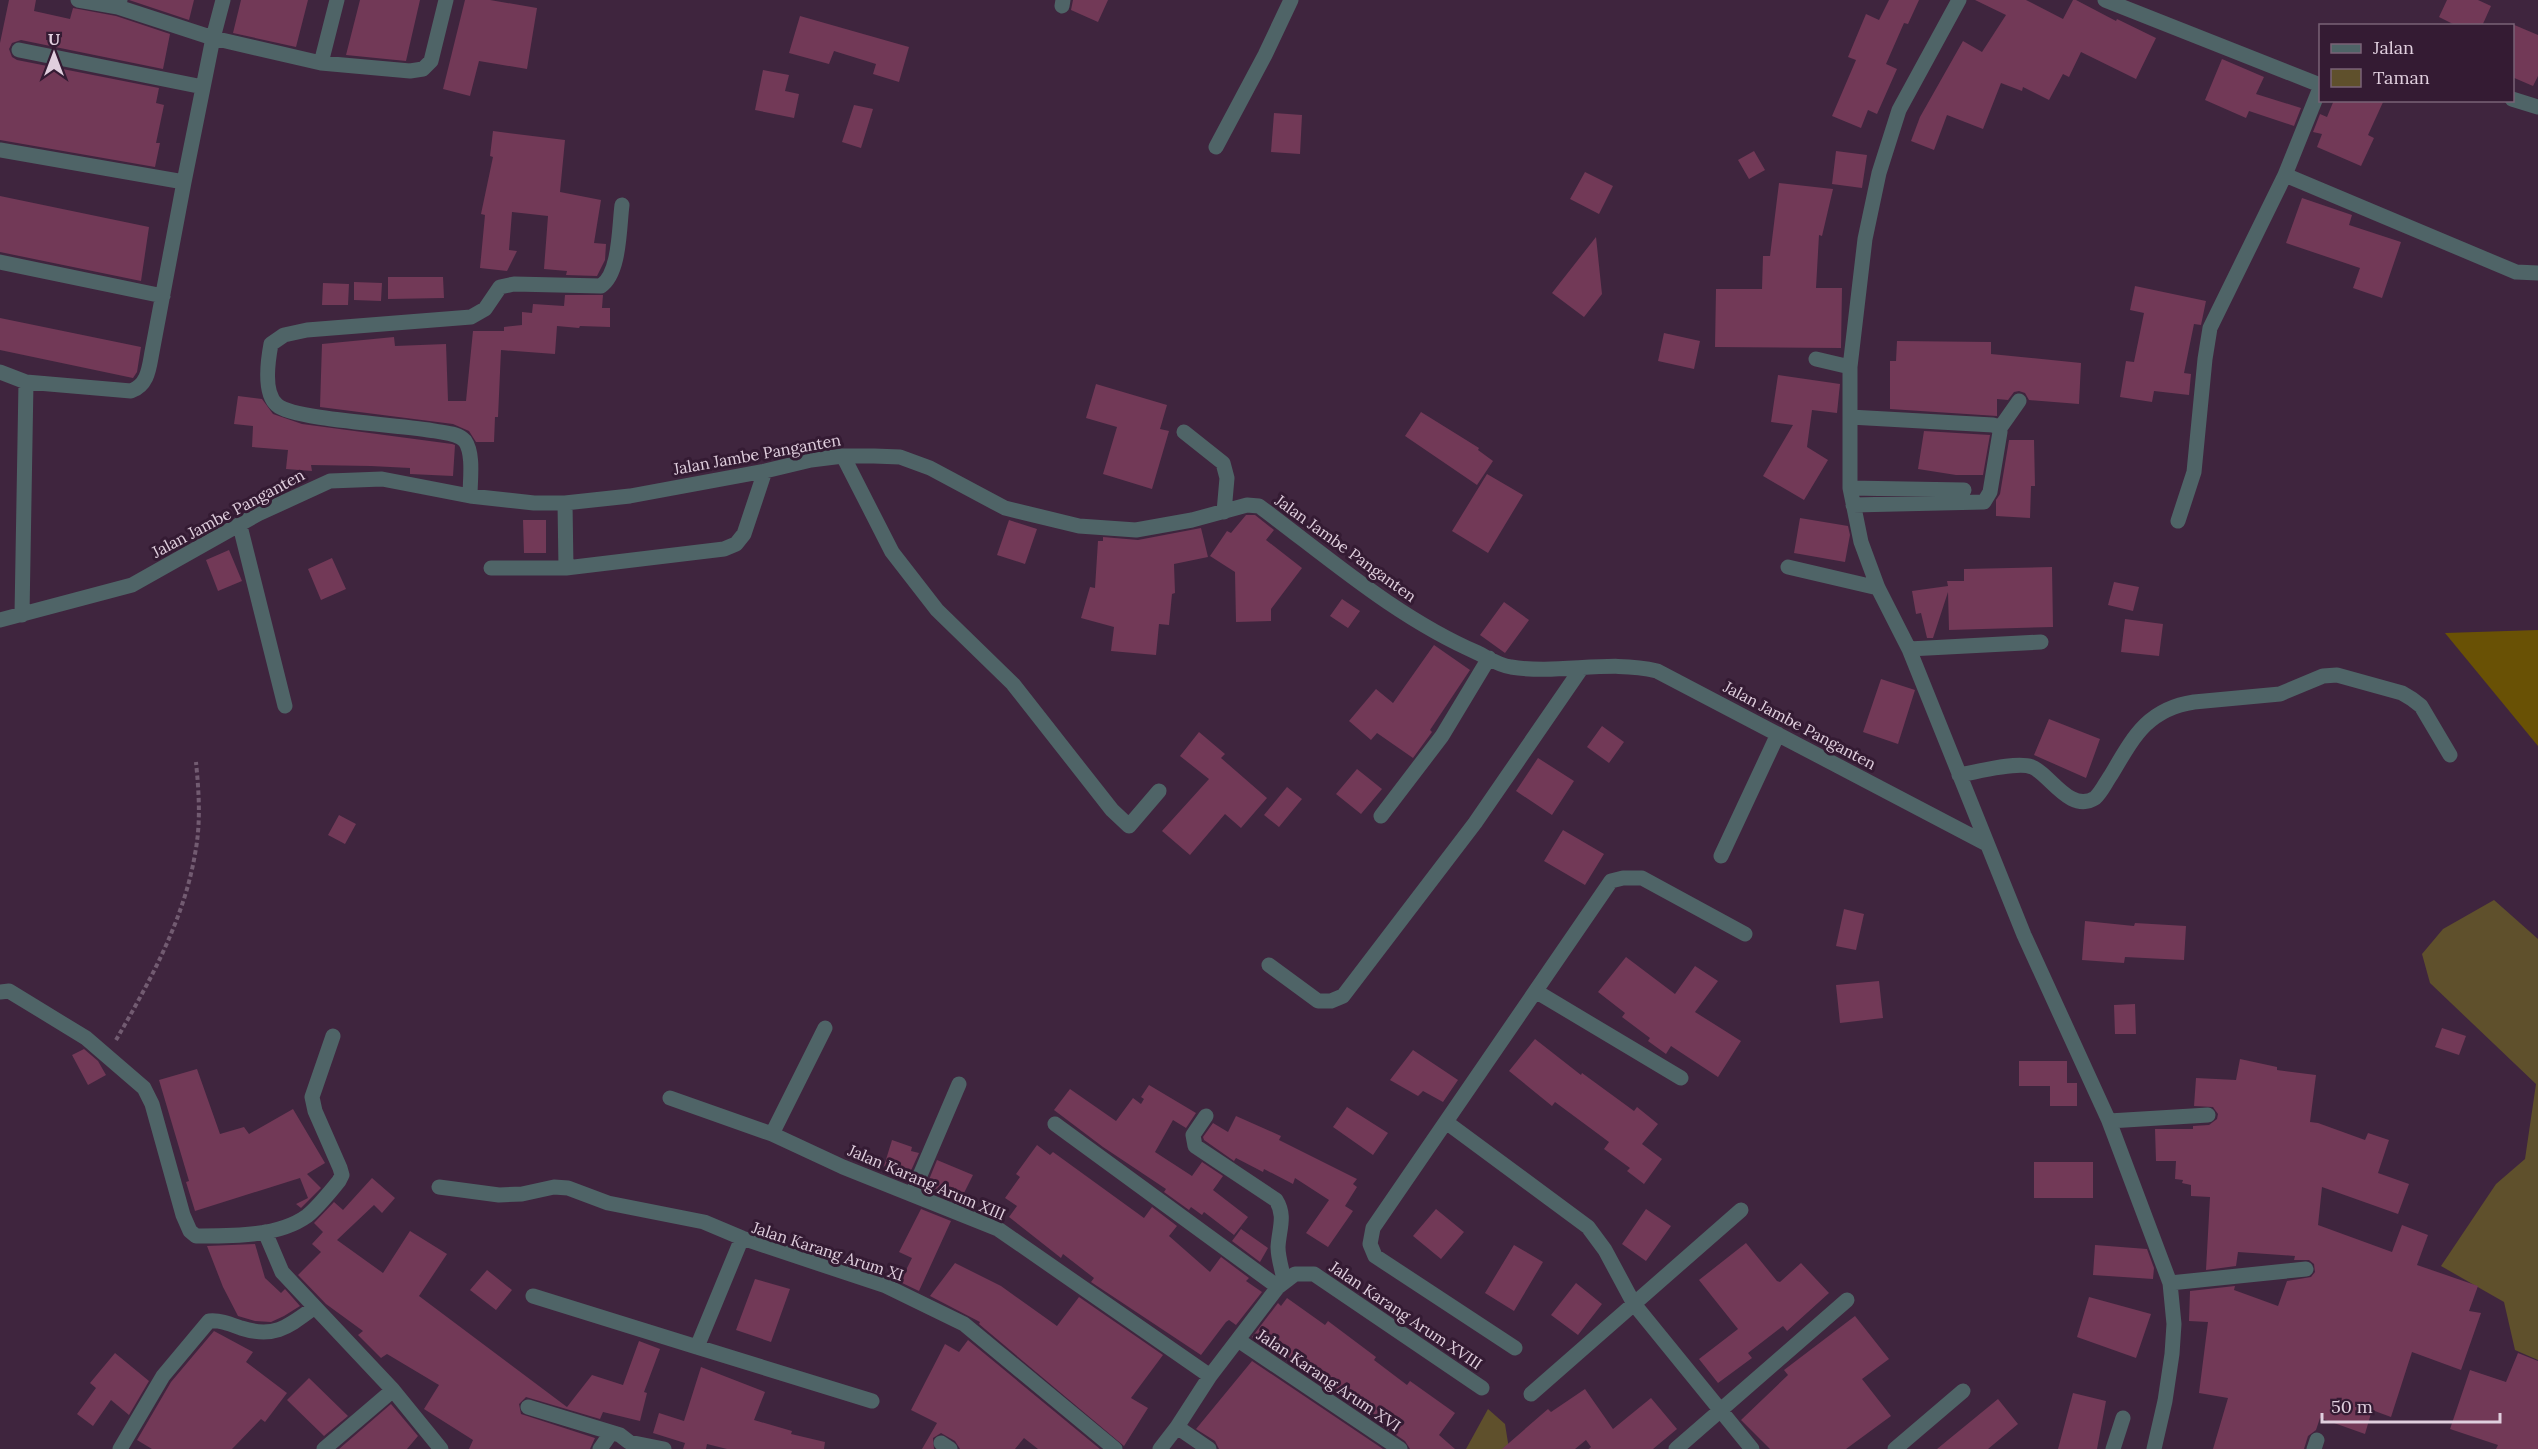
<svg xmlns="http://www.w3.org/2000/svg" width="2538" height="1449" font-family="Lora,serif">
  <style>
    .green { fill: #5f502c }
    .forest { fill: #695105 }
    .building { fill: #723957 }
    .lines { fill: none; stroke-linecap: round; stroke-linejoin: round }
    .path { stroke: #725b71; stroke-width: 4; stroke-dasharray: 4.5 3; stroke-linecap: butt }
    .minor { stroke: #4f6467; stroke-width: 15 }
    .labels { text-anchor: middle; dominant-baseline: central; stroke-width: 6; stroke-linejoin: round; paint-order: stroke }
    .street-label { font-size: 16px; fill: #e0cfde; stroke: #341b33 }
  </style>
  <rect width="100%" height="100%" fill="#3f253e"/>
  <path class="green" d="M2494 900 2538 939V1360L2515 1350 2504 1302 2441 1266 2496 1184 2525 1159 2536 1084 2430 983 2422 954 2443 929Z
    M1488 1409 1505 1424 1509 1449H1466Z"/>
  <path class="forest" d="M2538 630V746L2445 633Z"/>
  <path class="building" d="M9 0H36L34 11 70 19 73 8 116 16 170 34 163 69 21 40 12 43 9 49 12 57 17 60 159 88 156 103 164 105 156 143H160L155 167 0 140V43Z
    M129 0H194L189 20Z
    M241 0H308L296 47 233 33Z
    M360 0H420L406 61 346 55Z
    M465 0H490L537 8 527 69 479 61 470 96 443 89Z
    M1073 0H1108L1098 22 1071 10Z
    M1889 0H1919L1908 24 1904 23 1886 64 1897 69 1877 114 1868 110 1861 128 1832 116 1856 60 1848 57 1866 14 1879 20Z
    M1975 0H2026L2063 19 2073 0H2076L2116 21 2117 19 2156 38 2136 79 2081 52 2069 77 2063 74 2049 100 2023 87 2022 91 2001 83 1983 129 1947 115 1934 150 1911 141 1920 117 1963 41 1982 52 2006 15Z
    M2447 0H2478L2491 6 2482 26H2457L2439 17Z
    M800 16 909 47 899 82 873 74 876 64 834 51 829 64 789 53Z
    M2512 24 2538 35V76L2533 86 2512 77Z
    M2222 59 2264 77 2256 94 2301 108 2294 126 2249 111 2246 118 2205 100Z
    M763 70 789 75 785 91 799 94 794 118 755 110Z
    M2334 100H2384L2368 135 2374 138 2361 166 2317 147 2322 134 2313 132 2320 114 2327 117Z
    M854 105 873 109 861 148 842 142Z
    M1274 113 1302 115 1300 154 1271 152Z
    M493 131 565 140 560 192 601 200 594 243 606 244 605 260 597 276 566 275 567 271 544 269 548 216 512 212 509 250 517 251 507 271 480 268 485 215 481 214 493 157 490 156Z
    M1754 151 1765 170 1749 179 1738 160Z
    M1836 151 1867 155 1862 188 1832 184Z
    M1585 172 1613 186 1599 214 1570 199Z
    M1779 183 1833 189 1822 236 1819 235 1816 288H1842L1841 348 1715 347 1716 289H1762L1763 256H1770Z
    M0 196 149 227 141 281 0 252Z
    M2302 198 2352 215 2349 225 2401 242 2382 298 2353 288 2360 268 2286 243Z
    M1596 237 1602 294 1584 317 1552 293Z
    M388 277H443L444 298 388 299Z
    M354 282 382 283 381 301 354 300Z
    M323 283 349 284 348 305H322Z
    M2135 286 2206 301 2201 325 2194 324 2184 373 2191 374 2189 395 2154 391 2152 402 2120 397 2126 361 2134 362 2144 313 2130 310Z
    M565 295H603L602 308H610V327L580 326 579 328 557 326 555 354 501 350 498 417H495L494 442H476L469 431 453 424 320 407 322 344 394 337 395 346 446 344 448 401H466L473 331H504V327L522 325V312L532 313 533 304 564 306Z
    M0 318 141 347 137 372 133 378 0 350Z
    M1664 333 1700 341 1694 369 1658 361Z
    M1897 341 1991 342V354L2081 363 2079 404 2029 400 2025 393 2019 391 2014 392 2008 400 1997 399V416L1890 409V361H1896Z
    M1778 375 1840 384 1837 413 1812 410 1807 447 1828 460 1804 500 1763 476 1793 425 1771 422Z
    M1096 384 1167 405 1160 429 1169 431 1152 489 1103 474 1117 427 1086 418Z
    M238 396 262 399 273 414 302 424 452 444 455 445 453 476 410 474V468L371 466 311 465 312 471 286 469 288 450 252 447 253 426 234 424Z
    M1421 412 1479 448 1478 450 1493 461 1477 485 1405 436Z
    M1924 431 1990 435 1983 475H1956L1918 469Z
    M2009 440H2034L2035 486H2031L2030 518 1996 516V500L2000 494Z
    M1487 474 1523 495 1488 553 1452 531Z
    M1246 515H1255L1274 530 1266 540 1302 568 1271 609V621L1236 622 1235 572 1210 556 1227 531 1231 533Z
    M1800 518 1848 526 1850 535 1845 562 1794 553Z
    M523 520H546V553H524Z
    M1009 520 1037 529 1025 564 997 555Z
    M1201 528 1208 557 1174 564 1175 593 1172 594 1169 625 1159 624 1156 655 1111 651 1114 627 1081 618 1090 587 1095 588 1098 541H1103V537L1138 540Z
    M229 550 242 581 218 591 206 560Z
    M332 558 346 589 321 600 308 569Z
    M2052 567 2053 627 1949 630 1948 592 1933 638H1927L1921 613 1916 614 1912 591 1948 586 1947 581H1964V569Z
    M2114 582 2139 587 2133 611 2108 605Z
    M1342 599 1360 611 1348 628 1330 616Z
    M1504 602 1529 620 1505 653 1480 635Z
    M2125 619 2163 624 2159 656 2121 652Z
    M1434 645 1470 670 1430 730 1432 732 1413 758 1377 733 1371 740 1349 721 1376 689 1393 703Z
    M1881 679 1915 690 1898 744 1863 732Z
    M2049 719 2100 739 2086 778 2034 755Z
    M1602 726 1624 742 1609 763 1587 747Z
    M1199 732 1225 754 1221 758 1267 798 1241 828 1225 814 1190 855 1162 831 1209 779 1180 756Z
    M1538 758 1574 781 1552 815 1516 791Z
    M1357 769 1382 789 1361 814 1336 794Z
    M1287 787 1302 799 1279 827 1264 815Z
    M339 815 356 824 345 844 328 835Z
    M1563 830 1604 854 1585 885 1544 861Z
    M1844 909 1864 914 1856 950 1836 946Z
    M2085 921 2134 926 2135 923 2186 926 2184 960 2125 957 2124 963 2082 960Z
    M1626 957 1675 994 1695 966 1718 981 1695 1012 1741 1041 1718 1077 1671 1046 1666 1054 1648 1041 1650 1038 1622 1017 1625 1013 1598 992Z
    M1879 981 1883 1018 1840 1023 1836 985Z
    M2135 1004 2136 1034H2115L2114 1005Z
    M2442 1028 2466 1036 2459 1055 2435 1047Z
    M1535 1039 1581 1075 1582 1073 1634 1111 1637 1107 1658 1124 1642 1144 1662 1159 1644 1184 1627 1171 1630 1168 1604 1149 1609 1142 1555 1102 1552 1106 1509 1071Z
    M84 1049 98 1061 106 1075 88 1085 72 1055Z
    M1413 1050 1458 1080 1443 1102 1423 1091 1418 1096 1390 1080Z
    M2240 1059 2277 1067V1070L2316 1075 2310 1122 2318 1123 2365 1140 2368 1133 2389 1140 2378 1173 2409 1184 2398 1214 2322 1187 2318 1225 2392 1252 2402 1225 2428 1235 2417 1265 2478 1286 2469 1311 2481 1313 2461 1370 2412 1352 2391 1417 2372 1410 2365 1434 2320 1418 2316 1430 2308 1436 2304 1449H2213L2228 1398 2199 1393 2208 1322 2189 1321 2190 1291 2235 1286 2234 1290 2278 1306 2287 1281 2311 1277 2315 1272 2314 1264 2309 1260H2294L2295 1256 2238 1252 2236 1266 2206 1270 2210 1197 2191 1196V1185L2182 1183 2183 1180 2175 1179 2176 1161H2156L2155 1129H2193V1126L2209 1125 2217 1119 2218 1114 2213 1107 2194 1106 2196 1078 2236 1080Z
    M2019 1061H2067V1083H2077V1106H2050V1086H2019Z
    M197 1069 220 1134 244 1127 249 1134 293 1109 325 1163 307 1174 321 1188 301 1208 296 1204 308 1198 300 1178 195 1211 186 1182 189 1181 159 1080Z
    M1149 1085 1196 1113 1186 1128 1173 1120 1155 1152 1192 1176 1202 1162 1223 1176 1213 1190 1248 1217 1234 1235 1204 1212 1202 1215 1191 1207 1189 1210 1164 1192 1166 1189 1103 1147 1054 1110 1070 1089 1116 1121 1133 1098 1141 1104 1144 1099 1141 1097Z
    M1347 1107 1388 1133 1373 1155 1333 1127Z
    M1236 1116 1281 1136 1279 1140 1357 1179 1353 1184 1357 1187 1345 1206 1353 1211 1328 1247 1306 1233 1329 1200 1295 1178 1293 1184 1264 1169 1263 1172 1236 1158 1234 1161 1204 1140 1203 1137 1213 1123 1228 1132Z
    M892 1140 912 1147 911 1151 919 1153 909 1175 884 1166Z
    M1037 1145 1050 1155 1053 1152 1144 1218 1152 1207 1177 1226 1169 1236 1210 1272 1221 1257 1249 1278 1246 1281 1262 1292 1236 1325 1229 1320 1226 1322 1201 1355 1091 1282 1094 1278 1063 1254 1061 1258 1009 1217 1017 1206 1005 1198 1020 1177 1016 1174Z
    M937 1160 973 1175 959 1203 929 1191 933 1184 928 1182Z
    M2034 1162H2093V1198H2034Z
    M372 1178 395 1198 382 1213 374 1205 337 1240 383 1273 410 1231 447 1254 419 1296 567 1407 592 1375 623 1385 639 1341 660 1349 644 1392 647 1393 640 1421 603 1412 600 1419 526 1397 519 1404 521 1414 595 1438 590 1449H469L473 1440 424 1409 439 1385 387 1354 381 1358 358 1335 363 1331 326 1304 298 1275 321 1252 312 1244 323 1232 314 1223 334 1202 343 1210Z
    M921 1209 951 1221 919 1291 900 1282 912 1258 899 1252Z
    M1436 1209 1464 1232 1441 1259 1413 1236Z
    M1646 1209 1671 1226 1646 1261 1622 1244Z
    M1241 1229 1268 1248 1260 1262 1232 1241Z
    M1746 1243 1777 1281 1780 1282 1801 1263 1829 1293 1787 1331 1783 1326 1748 1353 1752 1358 1718 1383 1699 1359 1738 1329 1699 1280Z
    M255 1244 265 1278 281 1293 285 1289 300 1306 284 1316 271 1322 255 1321 238 1316 223 1287 207 1246Z
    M1514 1245 1543 1262 1514 1311 1485 1293Z
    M2095 1245 2147 1249 2154 1268 2153 1279 2093 1275Z
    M955 1263 1001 1286 1057 1326 1079 1297 1163 1355 1131 1398 1148 1408 1124 1446 979 1324 980 1322 930 1296Z
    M487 1270 512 1290 496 1310 470 1290Z
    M755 1279 790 1289 771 1342 736 1330Z
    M1576 1283 1602 1304 1578 1335 1551 1315Z
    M2089 1297 2151 1314 2136 1358 2077 1337Z
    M1287 1298 1325 1325 1328 1321 1376 1357 1374 1360 1407 1385 1410 1381 1455 1413 1439 1435 1455 1449H1410L1405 1441 1252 1337 1278 1303 1281 1306Z
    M1855 1316 1889 1359 1862 1379 1891 1416 1846 1449H1770L1741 1420 1788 1375 1784 1370Z
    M214 1331 253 1352 246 1362 287 1393 265 1422 261 1419 232 1449H152L137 1440 171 1382Z
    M968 1340 1100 1449H1038L1024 1438 1015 1449H960L955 1441 941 1433 933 1438 934 1449H922L937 1423 911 1410 945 1344 959 1352Z
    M115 1353 149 1381 129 1415 111 1400 93 1426 77 1414 96 1388 90 1383Z
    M2518 1353 2538 1361V1449H2496L2498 1445 2450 1429 2470 1370 2506 1382Z
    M1252 1361 1383 1449H1219L1215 1441 1196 1429Z
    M701 1367 765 1392 754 1420 792 1431 791 1434 825 1442 824 1449H727L707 1444 706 1449H683L685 1443 653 1433 659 1413 684 1421Z
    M309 1378 348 1416 324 1436 287 1400Z
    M1585 1389 1613 1429 1651 1398 1677 1429 1653 1449H1589L1591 1447 1586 1440 1575 1449H1502L1548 1409 1551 1412Z
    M2073 1393 2106 1401 2097 1449H2058Z
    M1998 1399 2018 1424 1988 1449H1937Z
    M391 1404 418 1436 407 1449H339Z"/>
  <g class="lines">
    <path class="path" d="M116 1040C149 983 184 920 195 854 201 823 199 793 196 762"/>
    <path class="minor" d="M78 0 118 7
      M120 0 118 7 213 38 321 63 410 71 423 69 431 61 446 0
      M1959 0 1899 110 1879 173 1865 239 1850 367V488L1861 542 1878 588 1909 649 2024 935 2109 1121 2170 1283 2174 1324 2172 1354 2165 1401 2154 1449
      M2105 0 2320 85
      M1062 6 1063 0
      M19 50 203 87
      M321 63 337 0
      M2512 99 2538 107
      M1216 147 1265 55 1291 0
      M0 150 184 182
      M2285 175 2516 272 2538 273
      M0 262 163 296
      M1816 359 1850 367
      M0 372 26 382 131 391C148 385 149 368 152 352L184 182 213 38 223 0
      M1850 417 1993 425 2000 428V432L1990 492 1984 502 1853 505
      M2000 428 2019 401
      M1184 432 1223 463 1227 478 1224 512
      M843 456 892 552 937 610 1013 684 1112 810 1129 826 1159 791
      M1850 488 1964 490
      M470 496C470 480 474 454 465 441 458 433 445 433 435 431 405 425 293 420 277 405 263 393 268 360 271 344L284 335 307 330 471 317 485 309 500 287 514 284 601 286C620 273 619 228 622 205
      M565 503 566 568
      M2178 521 2194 472 2205 359 2210 328 2285 175 2320 88
      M240 526 285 706
      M1788 567 1878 588
      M491 568H566L724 549 736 544 744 534 765 471
      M22 615 26 382
      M0 620 132 585 258 514 330 481 382 479 470 496 534 503H565L630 496 765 471 811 460 843 456H874L900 457 930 468 1005 508 1079 526 1136 530 1192 520 1247 505 1259 506C1329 558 1397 618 1478 653 1488 658 1500 666 1511 667 1559 675 1610 659 1657 671L1985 843
      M1909 649 2041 642
      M1959 775C1977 772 2017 761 2032 767 2049 773 2070 814 2095 798 2101 793 2106 782 2111 775 2133 738 2147 709 2194 702L2280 694 2323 676 2337 675 2402 693 2412 699 2421 706 2450 755
      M1381 816 1442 736 1489 658
      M1721 856 1778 734
      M1269 965 1318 1001H1331L1343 996 1475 823 1581 669
      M0 992 9 991 86 1038 144 1088 152 1104 183 1215 190 1231 196 1236C231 1236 278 1237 307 1216 319 1206 329 1193 339 1181L342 1175 340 1168 315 1111 312 1097 333 1036
      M1537 992 1681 1078
      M670 1098 772 1134 843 1167 998 1229 1210 1376
      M1206 1116 1193 1135 1195 1146 1276 1200C1286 1216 1279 1229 1278 1247 1278 1258 1282 1269 1284 1280
      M2109 1121 2208 1115
      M1446 1122 1588 1227 1605 1250 1634 1304 1752 1449
      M1055 1124 1278 1287 1210 1376 1177 1427 1160 1449
      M772 1134 825 1028
      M439 1187 499 1195 522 1194 554 1187 568 1188 608 1203 704 1222 742 1238
      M912 1194 959 1084
      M265 1232 282 1272 393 1390 441 1449
      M2170 1283 2306 1269
      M1278 1287 1295 1274H1314L1482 1388
      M533 1296 697 1347
      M1238 1340 1400 1449
      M1515 1348 1375 1256 1370 1244 1373 1228 1611 881 1623 878H1642L1745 934
      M1531 1394 1741 1210
      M872 1401 697 1347 742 1238 886 1286 964 1324 1115 1449
      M528 1407 620 1435 629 1442 664 1449
      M1177 1427 1209 1449
      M941 1443 950 1449
      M120 1449 163 1376 209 1321C221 1320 230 1324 241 1328 275 1339 289 1326 315 1307
      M324 1449 393 1390
      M600 1449 611 1433
      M1676 1449 1847 1300
      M1895 1449 1963 1391
      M2113 1449 2123 1418
      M2314 1449 2317 1440"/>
  </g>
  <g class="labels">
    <g class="street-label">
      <text transform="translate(757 454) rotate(-10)">Jalan Jambe Panganten</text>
      <text transform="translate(228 513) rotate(-28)">Jalan Jambe Panganten</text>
      <text transform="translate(1346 548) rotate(36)">Jalan Jambe Panganten</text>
      <text transform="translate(1800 725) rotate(28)">Jalan Jambe Panganten</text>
      <text transform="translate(927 1182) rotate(23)">Jalan Karang Arum XIII</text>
      <text transform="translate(828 1251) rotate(18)">Jalan Karang Arum XI</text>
      <text transform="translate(1406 1315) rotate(34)">Jalan Karang Arum XVIII</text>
      <text transform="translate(1329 1380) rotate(34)">Jalan Karang Arum XVI</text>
    </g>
  </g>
  <rect x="2319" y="24" width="195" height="78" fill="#341b33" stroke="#796377" stroke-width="1.5"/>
  <rect x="2331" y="44" width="30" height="9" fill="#4f6467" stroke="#796377" stroke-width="1.5"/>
  <text x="2373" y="54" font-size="18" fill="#e0cfde">Jalan</text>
  <rect x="2331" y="69" width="30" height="18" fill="#5f502c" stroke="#796377" stroke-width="1.5"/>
  <text x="2373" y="84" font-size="18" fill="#e0cfde">Taman</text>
  <g transform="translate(54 54)" stroke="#341b33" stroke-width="4.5" paint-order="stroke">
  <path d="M0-4.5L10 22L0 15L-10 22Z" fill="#e0cfde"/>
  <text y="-9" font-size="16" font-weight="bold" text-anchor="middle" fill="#e0cfde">U</text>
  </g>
  <path d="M2322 1413v9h178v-9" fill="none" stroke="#e0cfde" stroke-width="3"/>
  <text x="2331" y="1413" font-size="18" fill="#e0cfde" stroke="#341b33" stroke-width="4.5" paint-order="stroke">50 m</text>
</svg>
